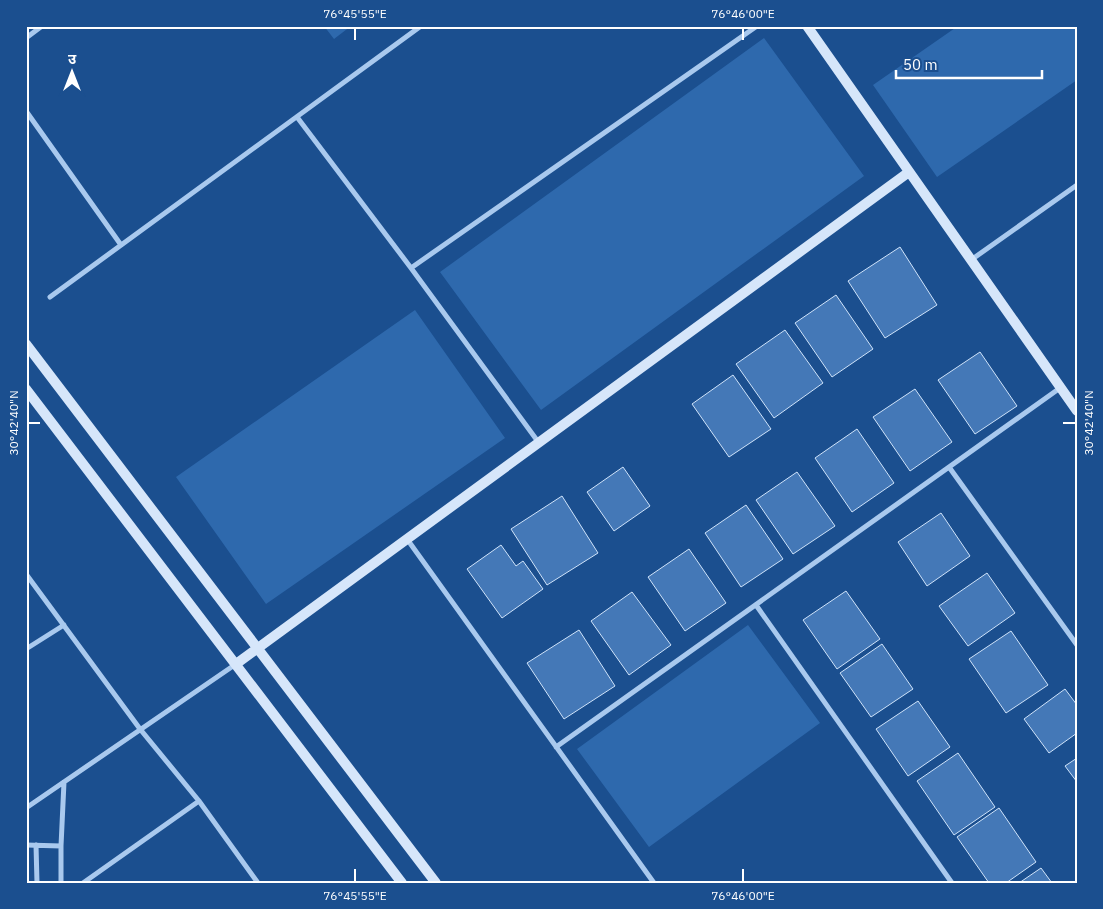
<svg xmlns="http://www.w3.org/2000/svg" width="1103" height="909" font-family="'IBM Plex Sans','Noto Sans Devanagari',sans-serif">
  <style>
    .green { fill: #2e69ad }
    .building { fill: #4478b7; stroke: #cfe3fa }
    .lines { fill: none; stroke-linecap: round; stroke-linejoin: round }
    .street { stroke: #a9c9ee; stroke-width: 5 }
    .secondary { stroke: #d6e6fa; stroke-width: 10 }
    .ticks { fill: none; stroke: #fff; stroke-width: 2 }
    .neatline { fill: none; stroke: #fff; stroke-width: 2 }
    .ticks-label { font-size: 12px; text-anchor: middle; fill: #fff }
  </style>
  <rect width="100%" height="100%" fill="#1b4f8f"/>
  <path class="green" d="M324 26H351L334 39Z
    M958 26H1077V80L937 177 873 85Z
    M764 38 864 176 541 410 440 272Z
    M415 310 505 438 266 604 176 477Z
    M748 625 820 723 649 847 577 749Z"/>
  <path class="building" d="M900 247 937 305 885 338 848 281Z
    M836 295 873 349 832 377 795 323Z
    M785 330 823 383 774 418 736 364Z
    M980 352 1017 406 975 434 938 380Z
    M733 375 771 429 729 457 692 404Z
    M915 389 952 442 910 471 873 417Z
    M857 429 894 483 852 512 815 458Z
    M623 467 650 506 614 531 587 492Z
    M797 472 835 526 793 554 756 500Z
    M562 496 598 553 547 585 511 529Z
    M746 505 783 559 741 587 705 533Z
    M941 513 970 556 927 586 898 542Z
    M501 545 516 566 523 561 543 589 502 618 467 569Z
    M689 549 726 603 685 631 648 577Z
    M987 573 1015 613 968 646 939 606Z
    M846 591 880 639 837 669 803 620Z
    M632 592 671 645 629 675 591 621Z
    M579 630 615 686 564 719 527 663Z
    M1011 631 1048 685 1006 713 969 659Z
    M882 644 913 689 871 717 840 673Z
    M1065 689 1077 705V733L1049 753 1024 719Z
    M918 701 950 747 908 776 876 729Z
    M958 753 995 807 954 835 917 781Z
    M1077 758V782L1065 766Z
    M999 808 1036 862 1006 883H989L957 837Z
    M1041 868 1052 883H1019Z"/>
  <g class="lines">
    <path class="street" d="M26 38 42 26
      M26 111 121 245
      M297 117 411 268 539 443
      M971 260 1077 185
      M411 268 757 26
      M50 297 421 26
      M949 467 1077 645
      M407 539 654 883
      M26 574 140 729 199 801 258 883
      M756 605 952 883
      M26 649 64 625
      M556 747 1060 388
      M26 808 236 664
      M26 845 61 846
      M36 845 37 883
      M61 883V846L64 782
      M83 883 199 801"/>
    <path class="secondary" d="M807 26 1077 411
      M26 344 436 883
      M26 389 402 883
      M236 664 909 172"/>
  </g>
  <path class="ticks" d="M355 28V40M743 28V40M28 423H40M1063 423H1076M355 869V882M743 869V882"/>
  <rect width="1103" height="909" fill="none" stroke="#1b4f8f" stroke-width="55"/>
  <g transform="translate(72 72)" stroke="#1b4f8f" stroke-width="4" paint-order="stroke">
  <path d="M0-4L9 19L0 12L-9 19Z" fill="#ffffff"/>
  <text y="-8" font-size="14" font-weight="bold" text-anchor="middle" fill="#ffffff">उ</text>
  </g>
  <path d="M896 70v8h146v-8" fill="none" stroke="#ffffff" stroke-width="2.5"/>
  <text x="903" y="70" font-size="15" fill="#ffffff" stroke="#1b4f8f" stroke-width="4" paint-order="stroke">50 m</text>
  <rect x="28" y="28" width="1048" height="854" class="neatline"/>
  <g class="ticks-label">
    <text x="355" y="18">76°45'55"E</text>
    <text x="743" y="18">76°46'00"E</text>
    <text transform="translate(14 423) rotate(-90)" y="4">30°42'40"N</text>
    <text transform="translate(1089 423) rotate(-90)" y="4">30°42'40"N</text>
    <text x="355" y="900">76°45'55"E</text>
    <text x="743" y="900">76°46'00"E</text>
  </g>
</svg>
